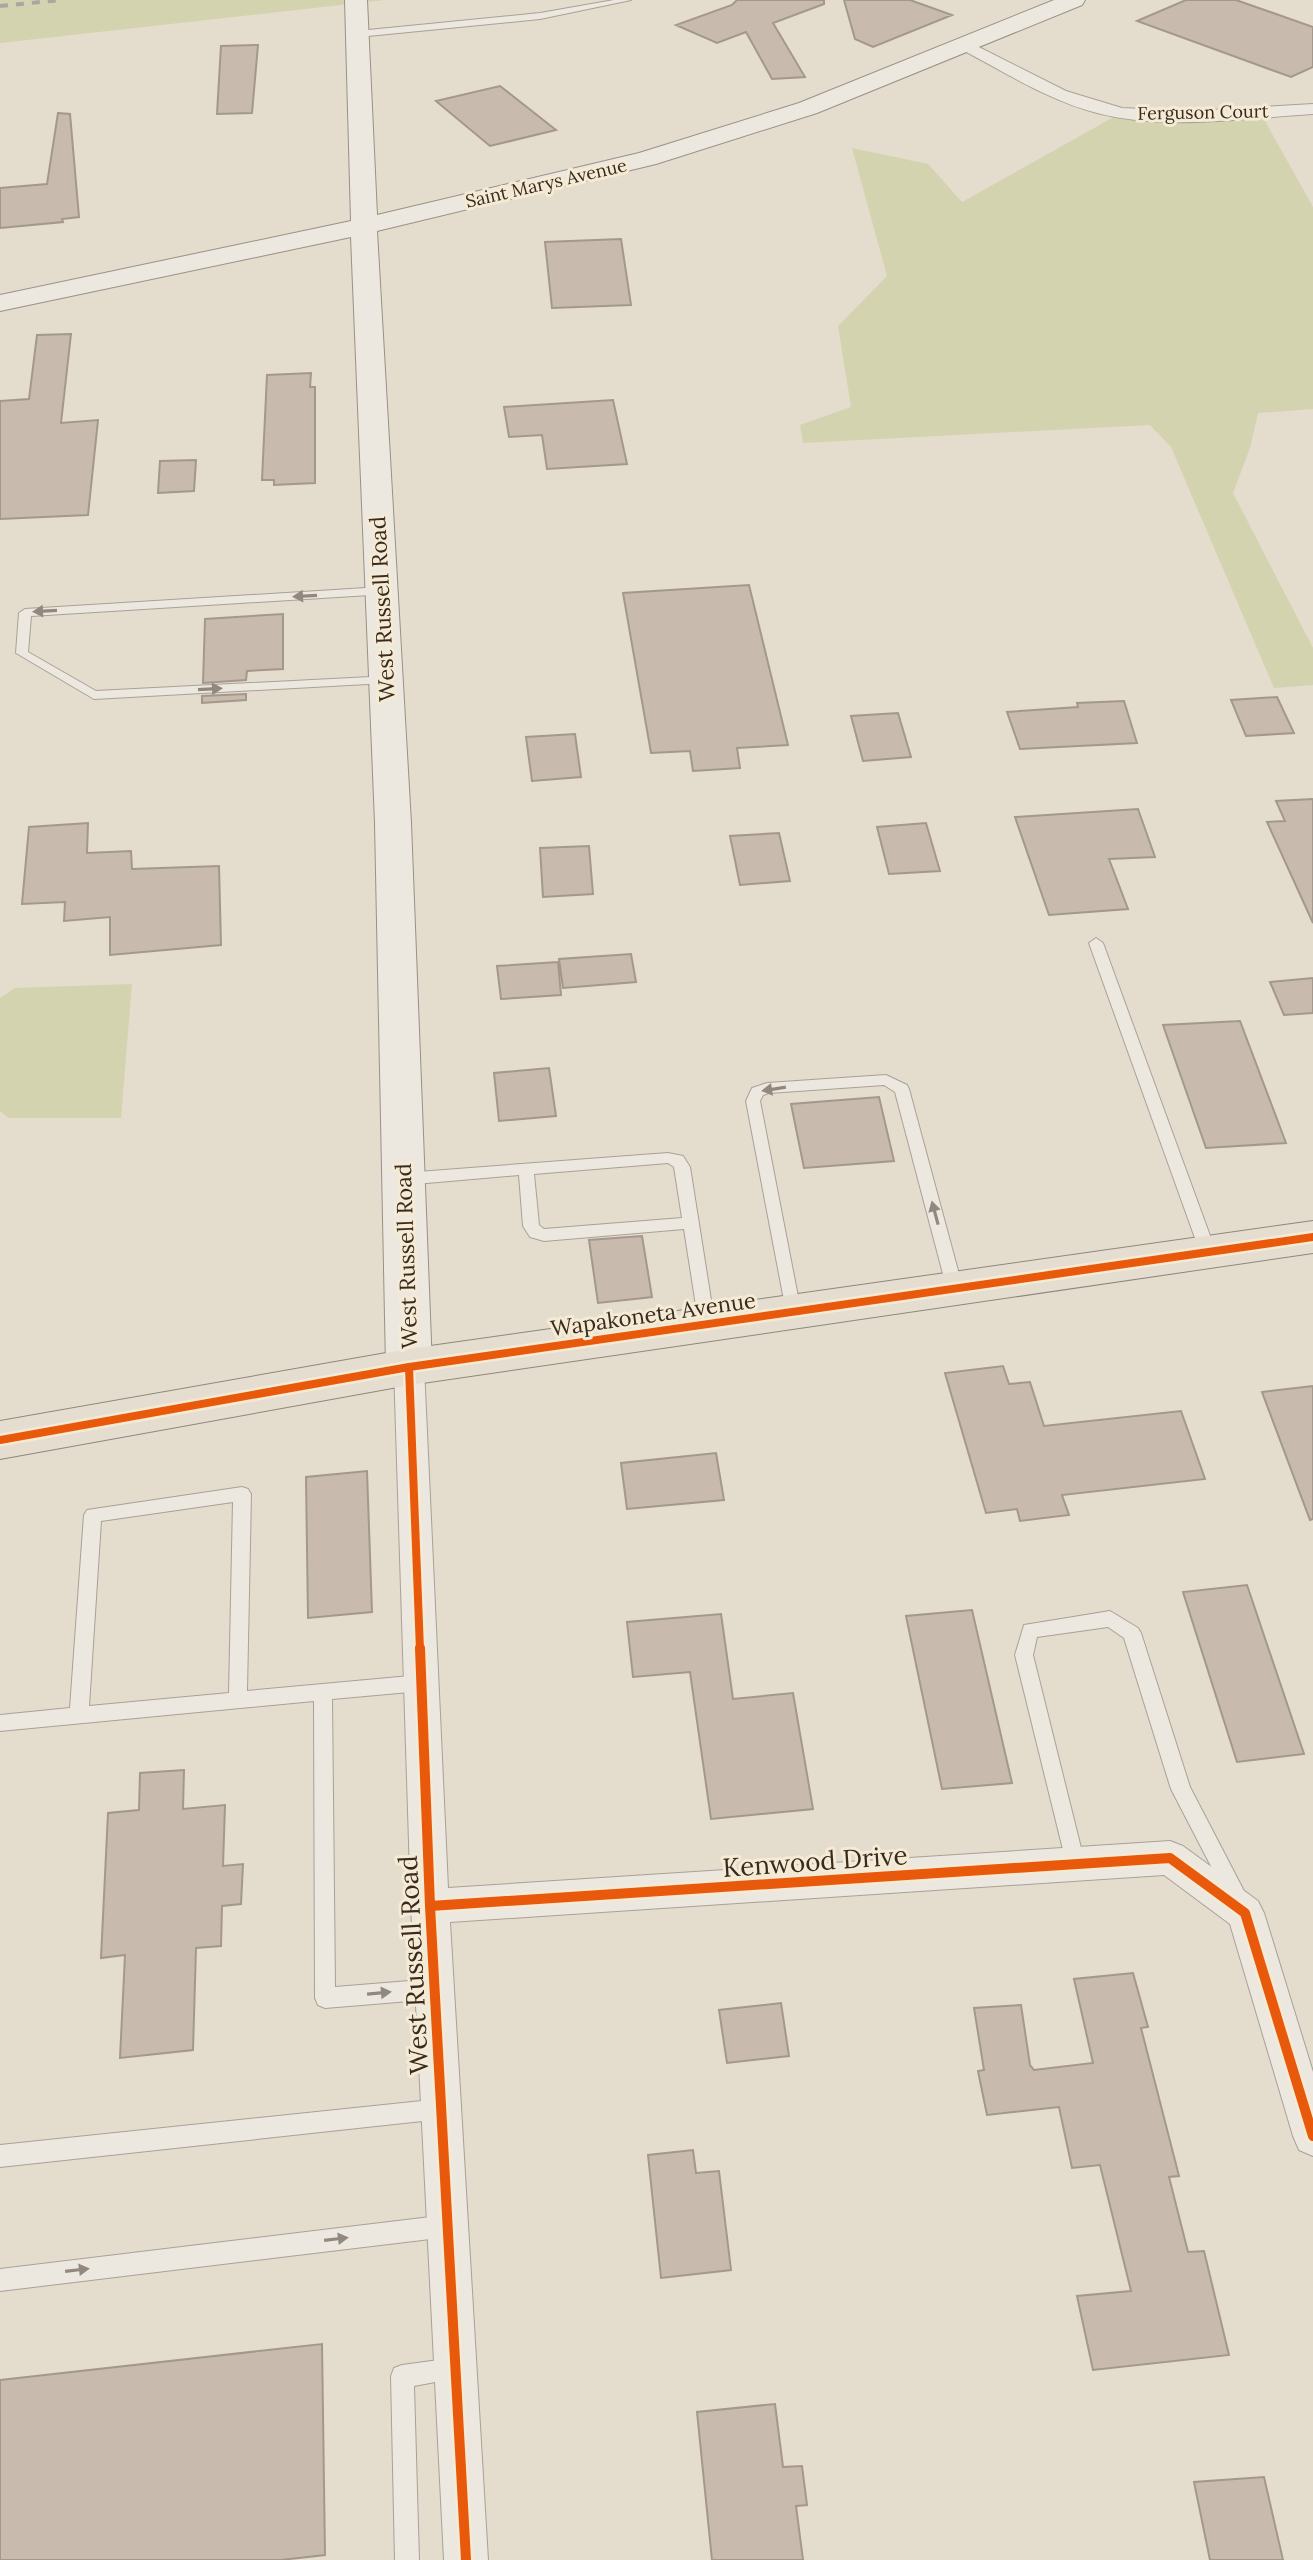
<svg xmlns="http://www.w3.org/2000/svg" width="1313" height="2560" font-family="Lora,serif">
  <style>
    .green { fill: #d4d3b0 }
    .building { fill: #c8bbae; stroke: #a4988c; stroke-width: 2 }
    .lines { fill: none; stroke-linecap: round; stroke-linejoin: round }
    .lane-casing { stroke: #a9a197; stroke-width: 2 }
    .street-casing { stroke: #a9a197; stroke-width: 2 }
    .secondary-casing { stroke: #999186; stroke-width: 2 }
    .primary-casing { stroke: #8f877d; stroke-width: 2 }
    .lane { fill: #ece7df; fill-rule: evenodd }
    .street { fill: #ece7df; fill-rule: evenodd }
    .secondary { fill: #ece7df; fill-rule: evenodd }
    .primary { fill: #e4ddd0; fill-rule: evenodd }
    .rail { stroke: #aba69f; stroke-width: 4; stroke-dasharray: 8 8; stroke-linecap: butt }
    .cycleway-far1-casing { stroke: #f5ead4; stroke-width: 13 }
    .cycleway-casing { stroke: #f5ead4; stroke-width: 15 }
    .cycleway-far1 { stroke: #e8590c; stroke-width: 8 }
    .cycleway { stroke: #e8590c; stroke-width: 10 }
    .oneway { fill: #92887f }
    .labels { text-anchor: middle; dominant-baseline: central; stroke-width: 6; stroke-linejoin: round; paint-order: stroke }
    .far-street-label { font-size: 18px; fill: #382a1f; stroke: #f5ead4 }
    .street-label { font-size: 22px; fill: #382a1f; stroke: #f5ead4 }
    .near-street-label { font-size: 26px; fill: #382a1f; stroke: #f5ead4 }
  </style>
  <rect width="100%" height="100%" fill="#e4dccd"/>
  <path class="green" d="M0 0H385L0 43Z
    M1260 112 1313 207V409L1258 413 1250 448 1233 493 1313 648V685L1274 688 1171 447 1150 425 803 443 800 425 851 407 838 326 887 276 852 148 928 164 962 202 1121 113Z
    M132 984 121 1118H9L0 1111V998L15 988Z"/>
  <path class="building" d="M737 0H824V4L773 23 805 77 772 79 746 32 717 43 676 25 732 5Z
    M844 0H910L952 15 873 47 855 39Z
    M1186 0H1236L1313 27V67L1291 77 1137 21Z
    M258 45 252 113 217 114 221 46Z
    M500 86 556 130 490 146 436 101Z
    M58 113 70 114 79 217 62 219 63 222 0 228V188L47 184Z
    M621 239 631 305 552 308 545 242Z
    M71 334 61 423 98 420 88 515 0 519V401L29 399 37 335Z
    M311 373 310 387H315V483L274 485V480H262L267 375Z
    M613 400 627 464 547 469 542 435 509 437 504 407Z
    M196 460 194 491 158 493 160 461Z
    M749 585 788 745 737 748 740 768 693 771 690 751 651 753 623 593Z
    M283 614V669L247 671 246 680 203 683 205 619Z
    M246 694V700L202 703V696Z
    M1277 697 1294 733 1246 736 1231 700Z
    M1124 701 1137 743 1020 749 1007 712 1078 707 1077 703Z
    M898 713 911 757 863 761 851 716Z
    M575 734 581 777 532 781 526 737Z
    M1313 799V923L1267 822 1285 821 1276 801Z
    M1138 809 1155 857 1109 859 1128 909 1049 915 1015 817Z
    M88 823 87 853 131 851 132 869 219 866 221 945 110 955V917L64 921 65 902 22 904 29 827Z
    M926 823 940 871 889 874 877 827Z
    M779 833 790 881 740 885 730 836Z
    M589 846 593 894 543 897 540 848Z
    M631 954 636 982 563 988 559 959Z
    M558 962 561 995 501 999 497 966Z
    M1313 978V1013L1284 1015 1270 982Z
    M1240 1021 1286 1143 1206 1148 1163 1025Z
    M549 1068 556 1116 499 1121 494 1073Z
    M879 1097 894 1161 804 1168 791 1104Z
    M642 1236 652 1297 598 1303 589 1240Z
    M1003 1366 1009 1384 1030 1382 1044 1426 1181 1411 1205 1479 1062 1495 1069 1515 1020 1521 1017 1509 986 1513 945 1373Z
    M1313 1386V1519L1310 1520 1262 1392Z
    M716 1453 724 1500 627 1509 621 1463Z
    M367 1471 372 1612 308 1618 306 1477Z
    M1247 1585 1304 1754 1237 1762 1183 1592Z
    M972 1610 1012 1783 942 1789 906 1616Z
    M721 1614 733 1699 793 1693 813 1809 711 1819 690 1672 633 1677 627 1622Z
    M184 1770 183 1809 225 1805 223 1866 243 1864 241 1904 222 1906 221 1946 196 1948 193 2050 120 2058 125 1955 101 1958 108 1813 139 1810 140 1773Z
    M1133 1973 1148 2027 1141 2028 1179 2176 1169 2177 1188 2252 1204 2251 1229 2355 1093 2370 1077 2296 1131 2291 1100 2165 1072 2168 1059 2107 987 2115 978 2071 984 2070 974 2008 1021 2005 1030 2065 1034 2070 1093 2063 1074 1979Z
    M781 2003 789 2056 727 2063 719 2010Z
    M693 2150 696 2173 719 2171 731 2270 661 2278 648 2155Z
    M322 2344 325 2555 281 2560H0V2380Z
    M775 2404 783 2467 802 2466 807 2505 796 2506 803 2560H712L697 2412Z
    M1264 2477 1283 2560H1210L1194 2482Z"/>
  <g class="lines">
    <g class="lane-casing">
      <path id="lane" d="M614 0H631L540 19 358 37 354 34 358 31 540 13Z
        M382 587 386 588V594L31 616 28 652 96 691 390 676V682L386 683 94 699 16 653 19 613 25 609Z
        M1096 938 1103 943 1216 1252 1214 1256H1202L1200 1252 1089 943Z
        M886 1075 907 1085 909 1089 963 1289 961 1293H949L947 1289 895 1092 884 1085 769 1093 763 1095 760 1101 801 1312 799 1316H787L746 1101 752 1088 767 1083Z
        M668 1153 683 1156 690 1167 715 1325 713 1329H701L699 1325 684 1229 544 1241 530 1237 523 1226 519 1175 404 1185 396 1179 404 1173ZM668 1163 674 1167 682 1218 544 1229 539 1225 534 1174Z
        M242 1487 248 1489 251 1494 247 1691 421 1675 428 1677 430 1683 428 1689 421 1691 332 1699 335 1987 434 1979 441 1982 444 1989 441 1996 434 1999 325 2008 318 2005 315 1998 314 1701 0 1731V1715L70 1708 84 1515 87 1510ZM233 1502 229 1693 89 1706 101 1521Z
        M1110 1611 1138 1628 1141 1633 1190 1787 1244 1891 1247 1897 1244 1903 1237 1906 1230 1903 1171 1789 1124 1638 1108 1627 1037 1637 1033 1655 1085 1864 1082 1870 1075 1873 1068 1870 1015 1655 1024 1625Z
        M441 2099 448 2102 452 2109 448 2116 441 2119 0 2167V2145Z
        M447 2215 455 2218 458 2226 455 2234 447 2237 0 2291V2269Z
        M454 2358 462 2361 465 2369 462 2377 414 2386 419 2560H395L391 2376 394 2368 402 2365Z"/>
    </g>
    <g class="street-casing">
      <path id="street" d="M963 39 1066 91 1122 108 1193 111 1313 104V114C1243 118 1167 131 1097 113 1047 100 1003 71 957 47L955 44Z
        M409 1355 420 1358 424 1367 448 1888 1170 1841 1183 1846 1258 1901 1264 1913 1313 2072V2156L1299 2150 1293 2136 1230 1924 1164 1875 450 1922 488 2560H444L411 1906 394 1367 398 1358Z"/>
    </g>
    <g class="secondary-casing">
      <path id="secondary" d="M345 0H367L377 215 639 153 799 103 1054 0H1085L1082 5 817 113 656 164 377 231 411 823 432 1367 425 1380 409 1385 393 1380 386 1367 375 823 351 237 0 311V295L351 221Z"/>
    </g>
    <g class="primary-casing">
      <path id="primary" d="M1313 1221V1253L409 1385 0 1459V1421L409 1349Z"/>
    </g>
    <use href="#lane" class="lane"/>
    <use href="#street" class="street"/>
    <use href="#secondary" class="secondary"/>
    <use href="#primary" class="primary"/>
    <path class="rail" d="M0 6 61 0"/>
    <g class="cycleway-far1-casing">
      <path id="cycleway-far1" d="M409 1367 420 1650
        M0 1440 409 1367 1313 1237"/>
    </g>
    <g class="cycleway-casing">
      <path id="cycleway" d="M420 1648 430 1906 466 2560
        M430 1906 1170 1858 1245 1913 1313 2136"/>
    </g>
    <use href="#cycleway-far1" class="cycleway-far1"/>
    <use href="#cycleway" class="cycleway"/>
  </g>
  <defs><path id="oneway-solid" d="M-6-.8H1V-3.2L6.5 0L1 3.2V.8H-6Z" transform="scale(2)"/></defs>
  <g class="oneway">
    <use href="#oneway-solid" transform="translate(305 596) rotate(177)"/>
    <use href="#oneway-solid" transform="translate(45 611) rotate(177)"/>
    <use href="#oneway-solid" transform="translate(210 689) rotate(-3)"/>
    <use href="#oneway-solid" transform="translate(774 1089) rotate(171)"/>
    <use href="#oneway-solid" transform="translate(935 1213) rotate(-105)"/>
    <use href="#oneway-solid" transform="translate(379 1993) rotate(-5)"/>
    <use href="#oneway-solid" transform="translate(336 2239) rotate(-7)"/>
    <use href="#oneway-solid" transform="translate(77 2270) rotate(-7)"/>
  </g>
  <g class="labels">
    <g class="far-street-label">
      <text transform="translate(1203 112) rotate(-1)">Ferguson Court</text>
      <text transform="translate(546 183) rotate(-13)">Saint Marys Avenue</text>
    </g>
    <g class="street-label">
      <text transform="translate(382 609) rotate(-93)">West Russell Road</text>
      <text transform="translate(406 1256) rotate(-92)">West Russell Road</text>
      <text transform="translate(653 1314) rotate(-8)">Wapakoneta Avenue</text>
    </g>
    <g class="near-street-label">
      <text transform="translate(815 1861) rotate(-4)">Kenwood Drive</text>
      <text transform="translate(413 1965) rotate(-93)">West Russell Road</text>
    </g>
  </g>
</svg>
